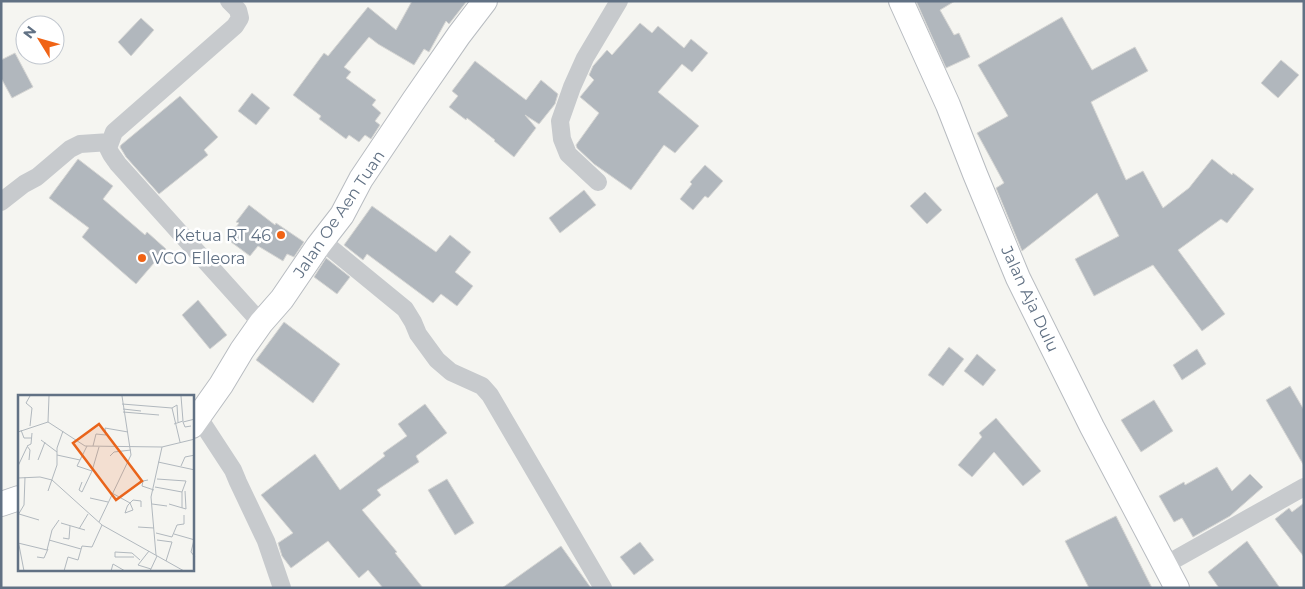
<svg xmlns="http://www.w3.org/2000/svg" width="1305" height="589" font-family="Montserrat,sans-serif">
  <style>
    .building { fill: #b1b7bd; stroke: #d6d6d4 }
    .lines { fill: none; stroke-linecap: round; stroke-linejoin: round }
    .secondary-casing { stroke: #b8bcc1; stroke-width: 26 }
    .street { stroke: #c7cacd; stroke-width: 18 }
    .secondary { stroke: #fff; stroke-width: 24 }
    .poi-dot { fill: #f06315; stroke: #fff; stroke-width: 2 }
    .labels { text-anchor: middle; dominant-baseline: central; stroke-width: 5; stroke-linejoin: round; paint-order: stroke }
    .street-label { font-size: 16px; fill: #617184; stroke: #fff }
    .poi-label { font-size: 16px; fill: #617184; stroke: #fff; text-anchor: end }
    .inset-road { fill: none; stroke: #b1b8be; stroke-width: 1 }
    .view { fill: #e9641b; fill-opacity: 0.15; stroke: #e9641b; stroke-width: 2.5 }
    .inset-edge { fill: none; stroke: #617184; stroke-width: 2.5 }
  </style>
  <rect width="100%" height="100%" fill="#f5f5f1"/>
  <path class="building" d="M412 1H467L449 24 446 21 429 52 424 49 414 65 378 44 369 37 344 67 351 72 346 78 376 100 372 105 381 113 375 121 380 125 371 139 365 135 359 142 349 135 346 139 319 119 321 116 293 95 324 53 328 56 368 7 396 30Z
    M916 1H955L940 10 954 35 959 33 970 57 946 68Z
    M1062 17 1092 70 1135 47 1148 71 1091 102 1126 180 1143 171 1163 208 1189 188 1212 159 1232 175 1233 173 1254 189 1227 223 1221 219 1178 250 1225 314 1202 331 1153 265 1094 296 1075 259 1119 236 1097 193 1022 251 996 188 1004 183 977 133 1008 116 978 65Z
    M141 18 154 30 131 56 118 42Z
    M640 23 652 33 658 26 684 48 691 39 708 53 692 72 682 64 658 92 699 126 675 153 664 145 631 190 594 164 577 148 576 145 599 113 580 97 594 80 589 75 593 66 607 50 612 55Z
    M15 53 33 87 12 98 1 78V60Z
    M1281 60 1299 75 1278 98 1261 83Z
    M475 61 526 100 541 80 558 94 555 104 539 124 525 115 536 128 514 157 494 141 495 140 467 118 466 120 449 107 458 96 452 91Z
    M252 93 270 108 256 125 238 111Z
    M180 96 218 137 204 150 208 155 159 194 126 157 120 147 121 145Z
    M78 159 113 186 103 199 145 235 147 232 166 249 136 284 82 237 89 228 49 198Z
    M705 165 723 181 708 198 705 196 693 210 680 199 692 184 690 182Z
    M584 190 596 205 560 233 549 218Z
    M925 192 942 210 927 224 910 206Z
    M249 205 275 225 276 223 304 242 294 257 287 254 283 261 258 246 250 256 227 239 239 223 236 222Z
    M372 206 436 252 450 235 471 252 455 272 473 286 457 306 441 294 433 303 367 254 363 260 344 245Z
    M326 258 350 277 337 294 314 277Z
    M198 300 227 335 210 349 182 315Z
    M284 322 340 364 313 403 256 360Z
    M949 347 964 359 943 386 928 375Z
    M1197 349 1206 364 1182 380 1173 365Z
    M977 354 996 370 983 386 964 371Z
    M1290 386 1304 410V466L1266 400Z
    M1154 400 1173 431 1141 452 1121 420Z
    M425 404 447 433 416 456 419 462 377 490 381 495 362 510 397 552 395 553 423 588H383L368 570 359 578 328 541 291 568 282 556 278 543 293 533 261 495 315 454 340 490 385 456 383 453 407 436 398 424Z
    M996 418 1041 471 1023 486 994 452 972 477 958 465 982 437 979 433Z
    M1217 467 1232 491 1250 474 1263 487 1230 516 1193 537 1182 518 1174 522 1159 496 1184 482 1185 485Z
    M447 479 474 523 455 535 428 490Z
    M1304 503V557L1275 519 1289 508 1292 512Z
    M1116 516 1152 588H1089L1065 541Z
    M1247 541 1280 588H1219L1208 572Z
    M640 542 654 560 634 575 620 557Z
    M561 546 591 588H502Z"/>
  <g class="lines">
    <g class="secondary-casing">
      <path id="secondary" d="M901 1 948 105 975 174 1018 278 1092 427 1177 588
        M192 426 221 385 242 350 261 323 282 299 318 246 342 215 361 179 414 100 459 35 485 1
        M1 504 19 498"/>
    </g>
    <path class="street" d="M229 1 238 10 240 18 235 26 114 132 108 148 111 154 118 164 261 323
      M598 182 568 154 562 139 560 121 572 87 585 58 619 1
      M1 202 24 184 37 177 70 149 80 144 110 142
      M322 241 405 309 413 322 418 334 437 360 451 372 482 386 490 395 603 588
      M199 418 233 470 238 482 266 541 282 588
      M1165 565 1304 487"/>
    <use href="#secondary" class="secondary"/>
  </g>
  <g class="poi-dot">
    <circle cx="281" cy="235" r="5"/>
    <circle cx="142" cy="258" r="5"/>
  </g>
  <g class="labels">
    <g class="street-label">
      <text transform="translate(339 214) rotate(-56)">Jalan Oe Aen Tuan</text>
      <text transform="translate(1030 299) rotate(65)">Jalan Aja Dulu</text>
    </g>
    <g class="poi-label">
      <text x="271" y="235">Ketua RT 46</text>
      <text x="152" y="258" text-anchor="start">VCO Elleora</text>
    </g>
  </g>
  <g transform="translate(18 395)">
    <rect width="176" height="176" fill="#f5f5f1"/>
    <path class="inset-road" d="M12 1 8 8 14 13 12 31M104 9 154 13 162 47M154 13 159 10 160 27M105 14 123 16M105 17 141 20M30 27 31 1M156 29 165 26 163 1M173 31 167 32 165 27 177 24M3 35 6 43H13M0 37 30 27 67 51 144 52 177 44M23 45 39 57M75 51 78 39 88 40 87 33 110 37M39 60 62 65M92 61 96 57 113 55M11 65 12 55 9 51 13 49 14 38M20 65 27 47M140 67 177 75M0 71 9 52M163 71 167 62 177 60M74 76 81 52M0 83 22 82 34 85 84 130 166 176M139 84 168 86 164 97M130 85 125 86 124 91 136 95M64 87 61 95 64 97 74 76 59 71 69 51M137 92 164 97V113M30 96 39 70V53L45 36M94 98 112 108 115 115 107 118 109 112 110 110 115 105 123 106V112M72 103 90 107M134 109 149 111M151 109 168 114 167 96M1 119 21 125M0 120 6 110 7 82M81 127 113 60 104 1M43 128 67 135M120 132 136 133M61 134 70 119M138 138 154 142 159 130 166 129V120M156 139 177 145M45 143 51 144 52 131M0 145 6 176M31 145 63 154M139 145 154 147 148 166M176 145 173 157 177 162M0 148 29 155 34 135 41 125M131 156 120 170 133 174M138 160 133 102 144 52M19 162 26 163 30 154M116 162H97V157L114 158 122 165M46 176 50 162 60 165 64 151 74 152 84 130M93 176 95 169 107 176M132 176 139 161"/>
    <path class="view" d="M81 29 124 86 98 105 55 48Z"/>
    <rect width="176" height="176" class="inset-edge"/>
  </g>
  <rect width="1305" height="589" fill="none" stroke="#617184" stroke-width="5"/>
  <g transform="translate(40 40) rotate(307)"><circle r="24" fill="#ffffff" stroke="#c0c6ce"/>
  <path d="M0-4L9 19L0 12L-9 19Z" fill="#f06315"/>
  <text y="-8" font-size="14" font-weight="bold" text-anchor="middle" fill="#617184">N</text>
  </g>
</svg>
